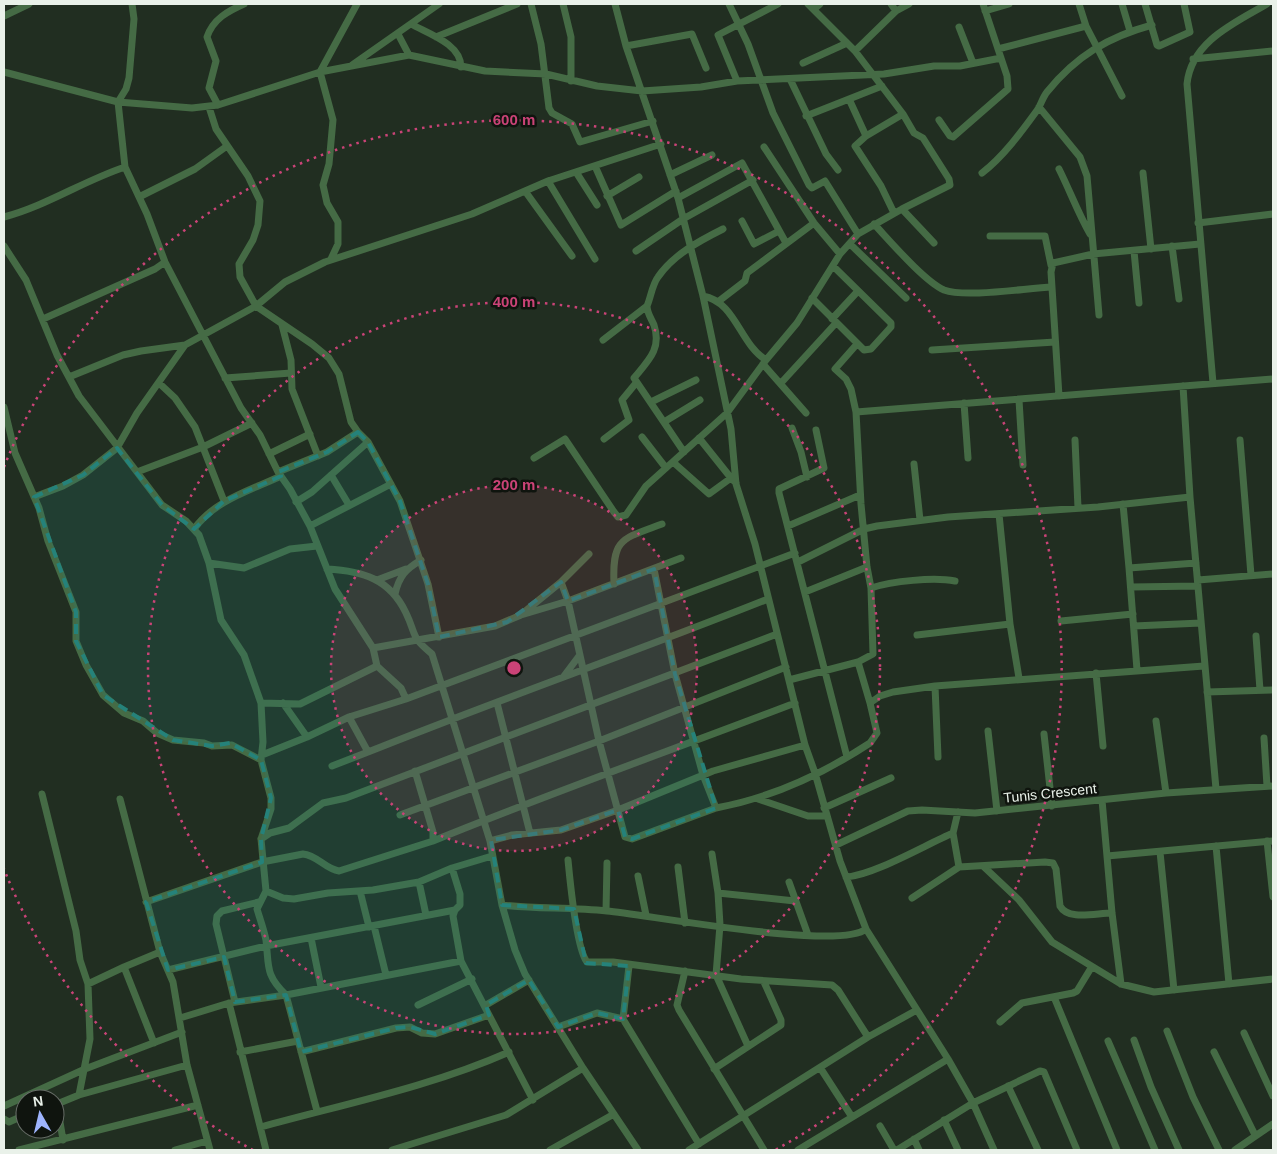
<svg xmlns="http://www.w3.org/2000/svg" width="1277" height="1154" font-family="Helvetica,sans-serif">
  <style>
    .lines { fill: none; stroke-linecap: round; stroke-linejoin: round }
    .minor { stroke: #456b45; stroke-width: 7 }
    .marked { fill: #25827a; fill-opacity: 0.2; stroke: #25827a; stroke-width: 4; stroke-dasharray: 10 6; stroke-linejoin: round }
    .ring { fill: none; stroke: #ca4377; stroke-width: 2.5; stroke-dasharray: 2.5 5 }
    .labels { text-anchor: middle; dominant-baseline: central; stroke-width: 5; stroke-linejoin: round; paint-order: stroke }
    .street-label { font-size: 14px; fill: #e9f1e9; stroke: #0f140e }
    .centre { fill: #ca4377; stroke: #0f140e; stroke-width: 2.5 }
    .ring-label { font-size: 15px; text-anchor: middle; font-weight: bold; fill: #ca4377; stroke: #0f140e; stroke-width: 5; stroke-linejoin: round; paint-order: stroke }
  </style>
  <rect width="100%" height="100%" fill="#212e21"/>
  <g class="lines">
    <path class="minor" d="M132 4 134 19 129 78 126 89 118 102 125 167 147 214 165 262 241 408 260 435 278 472 290 489 310 526 335 589 373 648 377 666 401 688 406 699 349 717 307 737 283 703
      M531 4 541 44 549 108 552 113 572 124 580 142 653 121
      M563 4 571 37V81
      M615 4 626 46 678 198 703 296 731 429 736 484 755 544 805 745 815 773 840 861 866 929 948 1059
      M729 4 748 44 773 113 809 185 812 188 825 181 858 234
      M891 4 896 11 909 4
      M1079 4 1086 26 1122 96
      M1122 4 1130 31
      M1145 4 1157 45 1159 46 1190 32 1184 4
      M814 9 820 4
      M985 11 1009 4
      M4 16 29 4
      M411 24C429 34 461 44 461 67
      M959 27 973 63
      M398 34 409 55
      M436 37 517 4
      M626 46 692 34 706 68
      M998 49 1086 26
      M855 51 896 11
      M1193 59 1273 51
      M803 63 847 43
      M352 65 439 4
      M4 72 118 102 192 108 218 105 320 72 409 55 485 71 546 74 597 86 642 91 701 87 737 81 884 74 934 66H960L1001 58
      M790 79 826 154 838 170
      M737 81 718 35 778 4
      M849 99 866 136 903 114
      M218 105 209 88 216 61 207 37C213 19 228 11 244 4
      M209 107 216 129 248 176 260 201 258 225 253 240 239 264 240 277 256 306 312 344 329 358 339 374 351 422 358 432 368 442 400 501 428 584 439 637
      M1039 107 1080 157 1087 176 1099 315
      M806 116 882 86
      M939 120 950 136 953 137 1008 89 1007 76 983 4
      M866 136 855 146 881 186 894 213
      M764 147 814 223 840 254
      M595 166 621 225 676 191
      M1059 169C1070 191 1078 213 1090 234
      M576 172 597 205
      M982 173C1004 156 1022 131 1038 109 1041 104 1043 97 1047 92 1076 56 1108 37 1152 25
      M1143 173 1151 249
      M670 175 712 155
      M548 181 595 259
      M525 191 572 256
      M607 196 639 177
      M139 197 195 169 227 146
      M678 198 742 163 786 243
      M902 209 934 243
      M4 217C46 206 83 181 125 167
      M742 221 754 244 779 231
      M1198 223 1273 214
      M874 224C890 241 924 281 944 290 966 298 1026 288 1052 287
      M990 236H1045L1051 265
      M850 244 906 298
      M4 246 26 280 57 355 79 396 162 505 186 521 199 535 209 563 221 620 244 655 261 703 300 704 377 666
      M1172 246 1179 299
      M636 251 683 219 753 180
      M1134 251 1139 303
      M331 259 338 244V222L327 203 323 185 329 164 333 120 320 72 357 4
      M703 296C736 302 739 343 766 360
      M812 298 864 350 871 349 891 327V323L833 266
      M719 301 745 281 747 273 814 223
      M43 319 155 269 165 262
      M832 319 858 291
      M282 325 291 360 292 389 318 456
      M603 340 647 306
      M932 350 1055 342
      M763 364 806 413
      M69 377 123 355 141 351 185 345
      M225 378 291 373
      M159 383 175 398 195 427 224 501
      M781 383 836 323
      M1213 383 1187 84C1191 42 1234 23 1267 4
      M1183 386 1190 497 1216 789
      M1059 396 1051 272 1053 263 1093 254 1200 244
      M1019 400 1023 465
      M651 402 696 380
      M964 403 968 458
      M4 407 15 453 39 508 48 541 76 612V641L86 665 103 695 124 713 143 721 157 733 173 740 204 743 212 746 232 745 261 760
      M856 412 851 389 846 379 835 369 857 344
      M664 422 700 400
      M792 428 801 452 807 477
      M816 430 824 468 779 489V493L847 757
      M642 437 666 468
      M699 438 731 478
      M604 439 629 420 622 400 636 383
      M1075 440 1078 508
      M1240 440 1251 575
      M684 452 634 378C648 361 662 349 654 325 651 318 647 313 647 306 651 297 652 285 658 277 673 255 699 241 723 229
      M269 454 310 434
      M534 458 565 439 614 512 618 517 626 515 646 486 727 413 766 360 797 323 840 254 858 234 902 209 950 185 949 179 923 138 914 133 903 114 855 51 808 4
      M673 462 709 494 731 478 736 483
      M914 464 920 520
      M137 472 203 447 252 423
      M278 472 327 452 358 432
      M331 475 349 505
      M34 497 63 486 83 475 117 448 137 413 185 345 256 306 285 282 325 262 472 214 548 181 661 144
      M296 502 312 492 368 442
      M1123 504 1129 568
      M999 514 1010 624 1019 678
      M310 526 391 484
      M788 526 860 495
      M194 529C215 500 249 491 281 476
      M798 562 864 529 877 526 948 517 1098 507 1190 497
      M209 563 244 568 290 549 317 546
      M327 569C363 571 390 579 406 613 417 636 410 636 432 654L490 841 502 905 515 950 525 974 583 1068 638 1150
      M654 569 675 674 703 775 716 808C771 798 823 774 870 743L877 733 870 703 880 696 893 692 935 686 1204 666
      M377 580 406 569
      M1198 580 1273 574
      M561 582 568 601 599 741 625 837 632 839 716 808
      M614 584C612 538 622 539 662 524
      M1131 587 1198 586
      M871 588 867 567 861 504 856 412 1273 379
      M805 592 867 567
      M395 594C399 576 406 569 421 560
      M523 613 561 582 589 554
      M1061 621 1133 614
      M1134 626 1201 623
      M917 635 1010 624
      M1256 636 1260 690
      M373 648 495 626 521 615 568 601 681 558
      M858 662 873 654 871 588C892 581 934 577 955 581
      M1137 670 1129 568 1196 563
      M1096 673 1103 746
      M564 676 579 656
      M789 680 858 662 870 703
      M935 686 938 757
      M1207 692 1273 690
      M406 699 795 553
      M261 703 263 742 261 760 271 798V809L261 839 266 891 257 909C260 919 264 930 266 940 269 966 265 975 286 995L317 1111
      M497 703 530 833
      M349 717 368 752C500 699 635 652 768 599
      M1156 721 1166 793
      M988 731 997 811
      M1044 734 1052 806
      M1264 738 1267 786
      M262 755 307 737
      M332 766 368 752
      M415 771 433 832V841C553 792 675 749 795 703
      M42 794 76 931 80 960 88 984 90 1039 79 1095 57 1104 63 1140
      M120 799 160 952 173 982 187 1065 210 1150
      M758 799 808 816H826
      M1102 800 1112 913 1121 984
      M824 808 891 778
      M958 812 953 833 959 867
      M400 815 599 741 786 667
      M261 839 270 833 289 828 323 803 346 798 777 634
      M490 841 512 835 561 830 618 810 713 771 805 745
      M1267 841 1273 897
      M836 845 908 811 922 810 975 813 1166 793 1273 786
      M1216 846 1229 984
      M1160 852 1174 990
      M712 854 718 893 720 925 716 975 748 1046
      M1107 856 1273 841
      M568 860C570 880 576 948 587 962H613L741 979 832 985 838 990 868 1037
      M983 866 1019 900 1052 942 1121 984 1154 992 1273 979
      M678 867 685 923
      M452 868 460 894V905L455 910 453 916 461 961
      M638 876 646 915
      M846 877C874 875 925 845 953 833
      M419 882 426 915
      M789 882 808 935
      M266 891 283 898 294 899 328 893 373 890 419 882 452 868 492 856
      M360 891 369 927
      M718 893 795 901
      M912 898 959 867 1045 862 1053 863 1056 869 1060 906C1068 921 1096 913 1112 913
      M146 902 262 862 303 854C317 855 325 869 339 871L433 841
      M502 905C536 909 572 907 607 911 649 915 840 951 866 929
      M606 911 607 863
      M374 926 386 975
      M311 938 321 987
      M629 966 623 1019 699 1144
      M168 970 266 946 455 910
      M685 971 677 1005 679 1010 764 1150
      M88 984 124 967
      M1054 997 1117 1150
      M235 1002 216 924 217 916 222 911 259 902
      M229 1003 266 1150
      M418 1005 472 979
      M486 1005 529 980
      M180 1018 229 1003 286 995 461 961 533 1100
      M1000 1022 1022 1003 1073 993 1077 991 1091 968
      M558 1027 597 1013 623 1019
      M1167 1031 1193 1097 1219 1150
      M1244 1033 1273 1096
      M1134 1040 1151 1087 1179 1150
      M1108 1041 1155 1150
      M154 1043 124 967 160 952
      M240 1052 298 1041
      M301 1052 396 1028 410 1027 422 1033 435 1034 489 1015
      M1214 1052 1255 1135
      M714 1069 781 1025V1020L764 982
      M821 1069 852 1117
      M1008 1086 1038 1150
      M79 1095 187 1065
      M4 1106 85 1069 182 1032
      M4 1119 9 1122 25 1115
      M944 1120 958 1150
      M880 1126 894 1150
      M261 1127C344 1104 430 1087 509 1052
      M914 1139 919 1150
      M19 1150 198 1105
      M175 1150 207 1141
      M392 1150 506 1115 583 1068
      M550 1150 614 1114
      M689 1150 868 1037 915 1011
      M798 1150 948 1059 973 1103 994 1150
      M897 1150 973 1103 1040 1071 1044 1072 1077 1150
      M1235 1150 1273 1124"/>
  </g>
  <path class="marked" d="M358 432 368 442 400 501 428 584 439 637 507 622 561 582 568 601 654 569 675 674 716 808 632 839 625 837 618 810 561 830 491 840 502 905 574 909 586 963 629 966 623 1019 597 1013 558 1027 529 980 486 1005 489 1015 435 1034 410 1027 396 1028 301 1052 286 995 235 1002 224 957 168 970 146 902 262 862 261 839 271 798 261 760 230 743 212 746 173 740 103 695 76 641V612L34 497 83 475 117 448 162 505 194 529 224 501 281 476 278 472 327 452Z"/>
  <circle cx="514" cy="668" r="183" fill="#ca4377" fill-opacity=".12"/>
  <g class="ring">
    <circle cx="514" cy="668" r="183"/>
    <circle cx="514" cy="668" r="366"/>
    <path d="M253 1150A548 548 0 0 1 4 869M4 467A548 548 0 1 1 775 1150"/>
  </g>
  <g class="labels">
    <g class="street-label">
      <text transform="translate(1050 793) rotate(-6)">Tunis Crescent</text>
    </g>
  </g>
  <circle cx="514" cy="668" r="8" class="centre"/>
  <g class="ring-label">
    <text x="514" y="125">600 m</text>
    <text x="514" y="307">400 m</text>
    <text x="514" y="490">200 m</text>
  </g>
  <rect width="1277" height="1154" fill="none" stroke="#e9f1e9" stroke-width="10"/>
  <g transform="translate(40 1114) rotate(352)"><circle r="24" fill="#0f140e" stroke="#666c66"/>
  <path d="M0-4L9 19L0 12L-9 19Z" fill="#9eb4fd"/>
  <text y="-8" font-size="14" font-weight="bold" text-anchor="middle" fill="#e9f1e9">N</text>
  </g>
</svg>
